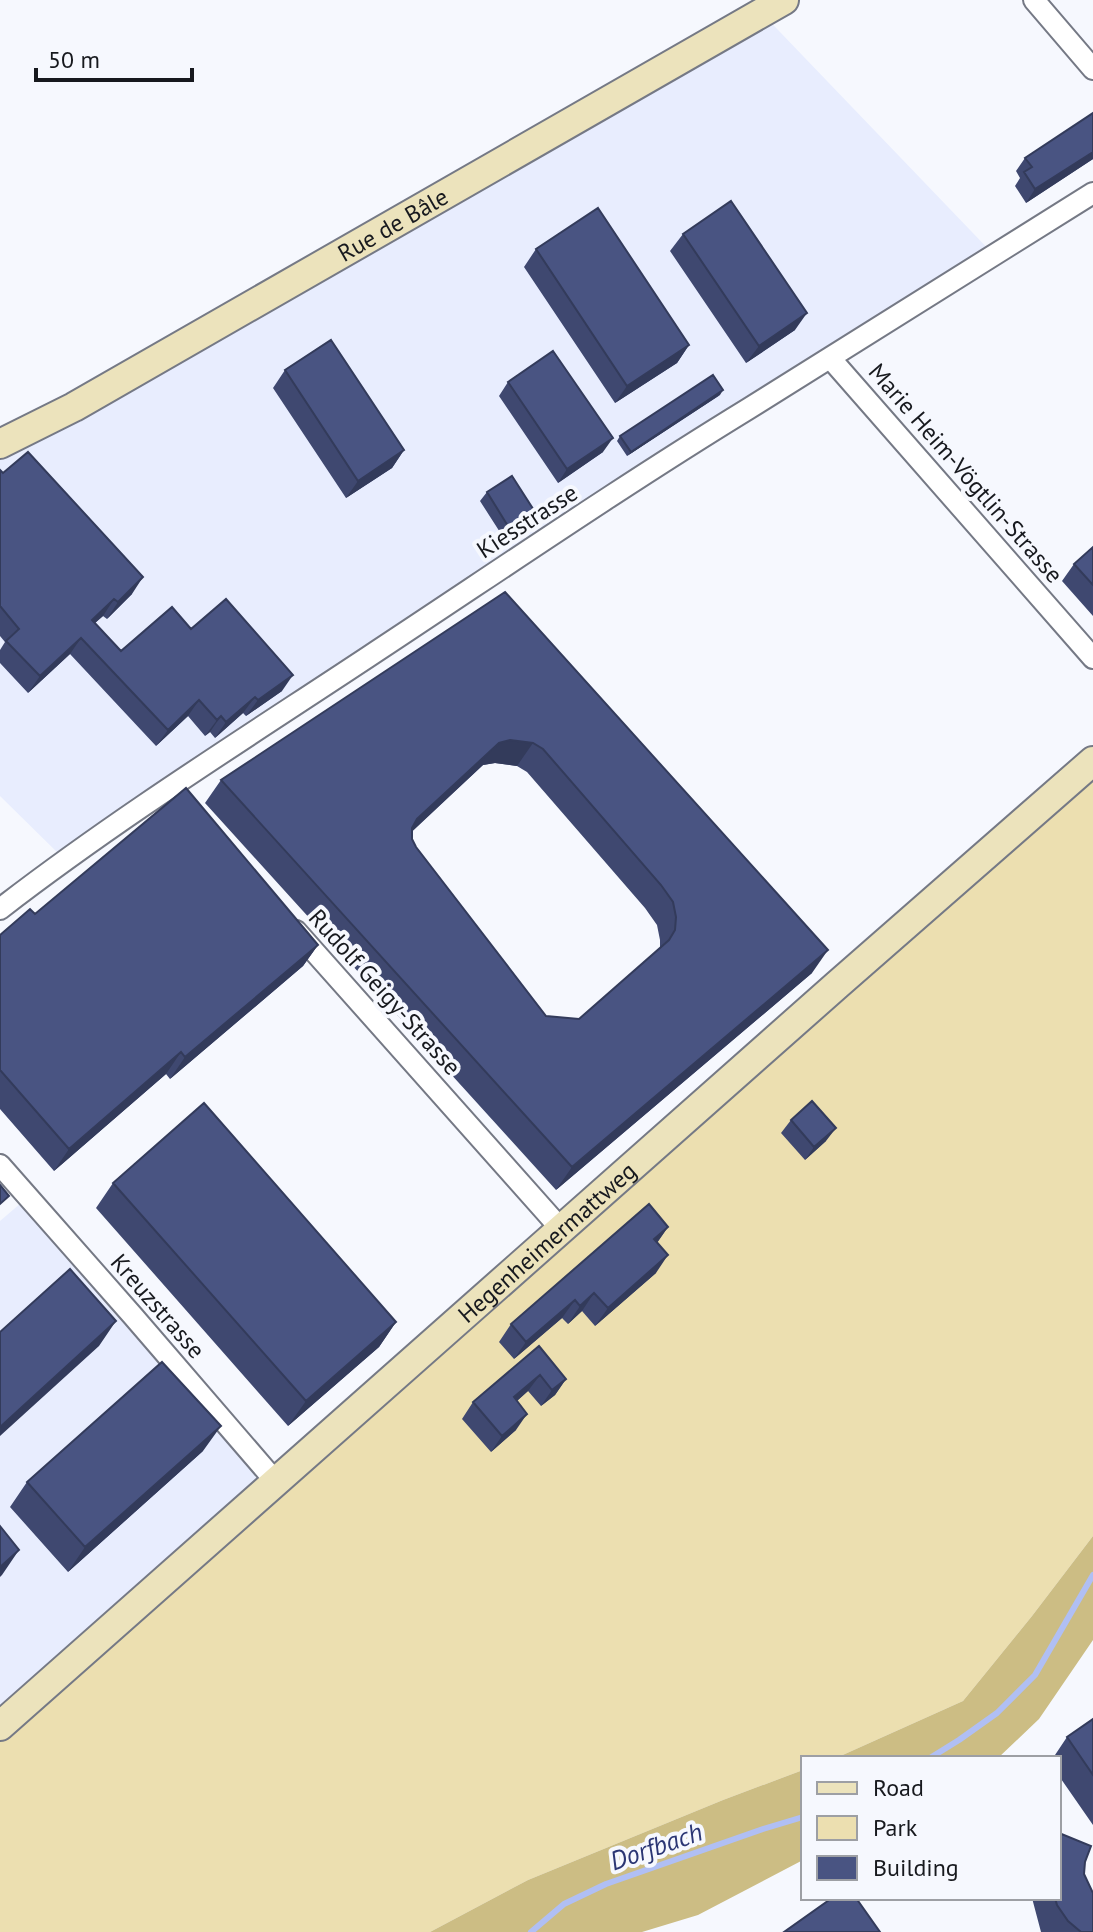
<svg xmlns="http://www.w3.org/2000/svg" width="1093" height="1932" font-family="'PT Sans',sans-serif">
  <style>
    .built { fill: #e8edfe }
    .green { fill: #ecdfb0 }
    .forest { fill: #ccbd84 }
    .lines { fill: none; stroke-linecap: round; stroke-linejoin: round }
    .stream { stroke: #b0bff4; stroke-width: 6 }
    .street-casing { stroke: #757985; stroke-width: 24 }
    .secondary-casing { stroke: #757985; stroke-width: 32 }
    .street { stroke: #fff; stroke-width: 20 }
    .secondary { stroke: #ece3bc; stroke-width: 28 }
    .wall { fill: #3f4870; fill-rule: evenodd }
    .shaded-wall { fill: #333b5b }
    .building { fill: #495482; stroke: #333b5b; stroke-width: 2; fill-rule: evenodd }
    .labels { text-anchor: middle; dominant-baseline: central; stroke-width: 8; stroke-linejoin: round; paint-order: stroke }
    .street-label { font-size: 24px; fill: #17191e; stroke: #f6f8fe }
    .water-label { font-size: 26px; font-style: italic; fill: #2b3674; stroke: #f6f8fe }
  </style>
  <rect width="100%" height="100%" fill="#f6f8fe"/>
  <path class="built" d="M755 6 995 256 64 859 0 796V436Z
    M28 1197 276 1482 0 1726V1221Z"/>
  <path class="green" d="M1093 761V1536L1032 1616 963 1701 836 1758H803V1770L723 1800 528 1880 430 1932H0V1726Z"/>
  <path class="forest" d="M1093 1536V1640L1039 1719 998 1758H836L963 1701 1032 1616Z
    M803 1770V1860L698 1915 642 1932H430L528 1880 723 1800Z"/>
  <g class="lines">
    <path class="stream" d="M930 1758 959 1740 997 1713 1035 1675 1093 1575
      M531 1932 564 1904 606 1884 763 1829 803 1817"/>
    <g class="street-casing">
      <path id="street" d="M1034 0 1093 69
        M831 359 1093 658
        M0 909C118 818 244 739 368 657 494 574 619 488 748 409 863 338 978 266 1093 193
        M296 931 561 1229
        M0 1165 133 1316 276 1482"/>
    </g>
    <g class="secondary-casing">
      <g id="secondary">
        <path id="s1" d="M0 444 74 407 784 0"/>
        <path id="s2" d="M0 1726 837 985 1093 761"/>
      </g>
    </g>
    <use href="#street" class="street"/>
    <use href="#secondary" class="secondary"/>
  </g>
  <path class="wall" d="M1093 113V159L1026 203 1015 186 1020 178 1016 171 1025 158Z
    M683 234 795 330 746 363 670 251Z
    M536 249 689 345 677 363 615 403 524 267Z
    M285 370 404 450 392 468 346 498 273 388Z
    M508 382 603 452 558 483 499 396Z
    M720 395 627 456 617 441 620 436Z
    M0 470 132 594 107 619 103 616 95 623 121 651 191 629 282 691 246 716 243 713 215 738 210 732 205 736 188 716 156 746 70 654 28 693 0 663V650L5 642 0 636Z
    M487 492 530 524 505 540 480 501Z
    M1093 547V616L1062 581 1074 564Z
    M505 592 812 973 556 1190 205 803 221 780ZM495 763 517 766 527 772 645 908 657 925 660 940V949L579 1019 546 1016 416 847 412 839V831L483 765Z
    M35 914 318 945 303 966 170 1079 166 1074 54 1171 0 1109V935Z
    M791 1120 826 1141 805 1160 781 1133Z
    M113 1183 396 1322 379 1347 288 1426 96 1208Z
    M668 1227 657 1243 656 1273 595 1326 582 1311 568 1324 562 1318 514 1359 499 1342 511 1324Z
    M539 1346 566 1379 555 1395 541 1406 528 1391 517 1401 516 1430 491 1452 462 1419 473 1402Z
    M203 1451 68 1572 10 1507 27 1482Z
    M1093 1719V1825L1059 1776V1758H1053L1067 1737Z
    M1085 1862 1084 1874 1091 1890 1093 1932H1041L1032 1898H1059Z"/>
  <path class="shaded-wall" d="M1093 152V159L1026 203 1035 189Z
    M807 313 795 330 746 363 759 346Z
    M689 345 677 363 615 403 627 386Z
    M723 390 720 395 627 456 631 452Z
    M613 438 603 452 558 483 567 469Z
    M404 450 392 468 346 498 358 481Z
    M537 515 530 524 505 540 511 531Z
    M143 577 132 594 107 619 118 602Z
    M114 599 103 616 80 636 92 620Z
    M81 638 70 654 28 693 40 676Z
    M293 675 282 691 246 716 258 700Z
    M255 697 243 713 215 738 226 722Z
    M199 700 188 716 156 746 168 730Z
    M221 716 210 732 205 736 217 720Z
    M510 740 533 743 517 766 495 763 483 765 401 842 417 819 499 743Z
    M318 945 303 966 170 1079 185 1057Z
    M828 950 812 973 556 1190 572 1167Z
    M181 1052 166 1074 54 1171 69 1149Z
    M836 1128 826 1141 805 1160 814 1147Z
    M668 1227 656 1244 654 1239Z
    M668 1255 656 1273 595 1326 608 1308Z
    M594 1293 582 1311 568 1324 580 1306Z
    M575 1300 562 1318 514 1359 526 1342Z
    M116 1321 99 1346 0 1436V1427Z
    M396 1322 379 1347 288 1426 306 1401Z
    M540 1375 528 1391 502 1414 514 1397Z
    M566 1379 555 1395 541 1406 552 1390Z
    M527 1414 516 1430 491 1452 502 1436Z
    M221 1426 203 1451 68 1572 85 1547Z
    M19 1550 2 1575 0 1577V1567Z"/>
  <path class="building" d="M1093 113V152L1035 189 1024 172 1032 167 1025 158Z
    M731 201 807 313 759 346 683 234Z
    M598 208 689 345 627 386 536 249Z
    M331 340 404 450 358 481 285 370Z
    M553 351 613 438 567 469 508 382Z
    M713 375 723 390 631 452 620 436Z
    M28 452 143 577 118 602 114 599 92 620 121 651 172 607 191 629 226 599 293 675 258 700 255 697 226 722 221 716 217 720 199 700 168 730 81 638 40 676 6 641 19 629 0 606V470L3 473Z
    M512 476 537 515 511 531 487 492Z
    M1093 547V585L1074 564Z
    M505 592 828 950 572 1167 221 780ZM510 740 533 743 543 749 661 885 673 902 676 917 675 930 669 940 579 1019 546 1016 416 847 412 839V828L417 819 499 743Z
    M186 788 318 945 185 1057 181 1052 69 1149 0 1070V935L30 909 35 914Z
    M812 1101 836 1128 814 1147 791 1120Z
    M204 1103 396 1322 306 1401 113 1183Z
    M0 1185 9 1196 0 1204Z
    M649 1204 668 1227 654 1239 668 1255 608 1308 594 1293 580 1306 575 1300 526 1342 511 1324Z
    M70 1269 116 1321 0 1427V1332Z
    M539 1346 566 1379 552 1390 540 1375 514 1397 527 1414 502 1436 473 1402Z
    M162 1362 221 1426 85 1547 27 1482Z
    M0 1526 19 1550 0 1567Z
    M1093 1719V1775L1067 1737Z
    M1059 1833 1091 1846 1085 1862 1084 1874 1093 1893V1932H1081L1068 1921 1057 1905 1055 1898H1059Z
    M832 1898H856L880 1932H784Z"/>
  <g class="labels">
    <g class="street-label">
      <text stroke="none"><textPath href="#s1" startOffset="450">Rue de Bâle</textPath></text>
      <text transform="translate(966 473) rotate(49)">Marie Heim-Vögtlin-Strasse</text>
      <text transform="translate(527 521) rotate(-33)">Kiesstrasse</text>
      <text transform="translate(385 992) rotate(48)">Rudolf Geigy-Strasse</text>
      <text stroke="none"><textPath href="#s2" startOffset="730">Hegenheimermattweg</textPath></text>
      <text transform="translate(158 1306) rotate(49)">Kreuzstrasse</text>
    </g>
    <g class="water-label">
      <text transform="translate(656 1846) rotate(-19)">Dorfbach</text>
    </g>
  </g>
  <rect x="801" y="1756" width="260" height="144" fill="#f6f8fe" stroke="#9d9fa4" stroke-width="2"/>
  <rect x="817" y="1782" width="40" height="12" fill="#ece3bc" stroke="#9d9fa4" stroke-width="2"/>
  <text x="873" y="1796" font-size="24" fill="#17191e">Road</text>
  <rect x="817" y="1816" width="40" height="24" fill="#ecdfb0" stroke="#9d9fa4" stroke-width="2"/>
  <text x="873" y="1836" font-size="24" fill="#17191e">Park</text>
  <rect x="817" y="1856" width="40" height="24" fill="#495482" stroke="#9d9fa4" stroke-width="2"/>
  <text x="873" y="1876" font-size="24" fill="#17191e">Building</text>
  <path d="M36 68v12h156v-12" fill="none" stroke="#17191e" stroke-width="4"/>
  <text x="48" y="68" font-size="24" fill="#17191e" stroke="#f6f8fe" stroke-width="6" paint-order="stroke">50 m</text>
</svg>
